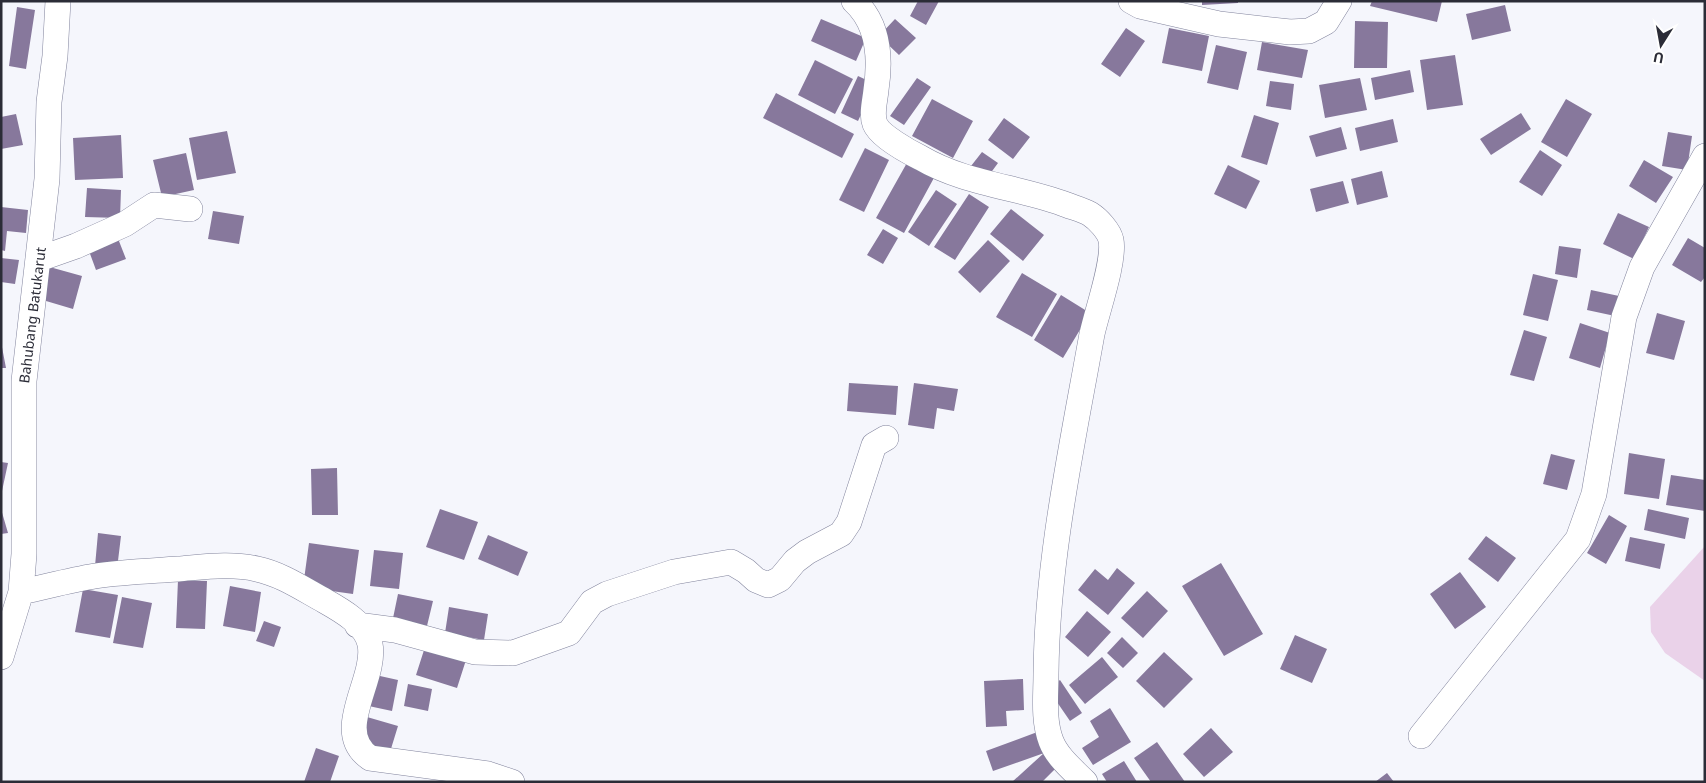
<svg xmlns="http://www.w3.org/2000/svg" width="1706" height="783" font-family="'Noto Sans',sans-serif">
  <style>
    .green { fill: #ead2e9 }
    .building { fill: #87789c }
    .lines { fill: none; stroke-linecap: round; stroke-linejoin: round }
    .minor-casing { stroke: #82849d; stroke-width: 26 }
    .minor { stroke: #fff; stroke-width: 25 }
    .labels { text-anchor: middle; dominant-baseline: central; stroke-width: 4; stroke-linejoin: round; paint-order: stroke }
    .street-label { font-size: 14px; fill: #2b2c37; stroke: #fff }
  </style>
  <rect width="100%" height="100%" fill="#f5f6fc"/>
  <path class="green" d="M1705 546V681L1665 653 1651 632 1650 607Z"/>
  <path class="building" d="M918 1H939L926 25 910 16Z
    M1202 1H1238V3L1202 5Z
    M1372 1H1442L1437 22 1370 6Z
    M1505 5 1511 31 1472 40 1466 14Z
    M17 7 35 10 26 69 9 66Z
    M821 19 866 38 856 61 811 41Z
    M895 19 916 38 899 55 879 36Z
    M1355 21 1388 22 1387 68H1354Z
    M1126 28 1145 41 1120 77 1101 64Z
    M1169 28 1209 36 1202 71 1162 63Z
    M1262 42 1308 50 1302 78 1257 70Z
    M1216 45 1247 52 1238 90 1207 83Z
    M1455 55 1463 105 1427 110 1420 60Z
    M815 60 853 79 835 114 798 95Z
    M1410 70 1414 92 1375 100 1371 78Z
    M858 76 875 84 858 121 841 113Z
    M917 78 931 87 904 125 890 116Z
    M1360 78 1367 110 1325 118 1319 85Z
    M1270 81 1294 84 1291 110 1266 106Z
    M776 93 854 134 842 158 763 118Z
    M932 99 973 121 953 158 912 136Z
    M1566 99 1592 114 1567 157 1541 142Z
    M1521 113 1531 129 1491 155 1480 139Z
    M16 114 23 145 1 149V117Z
    M1254 115 1279 123 1267 165 1241 157Z
    M1004 118 1030 137 1013 159 988 140Z
    M1393 119 1398 142 1360 151 1355 128Z
    M1341 127 1347 149 1316 157 1309 136Z
    M227 131 236 173 197 180 189 138Z
    M1668 132 1692 136 1687 170 1662 166Z
    M121 135 123 178 75 180 73 138Z
    M865 148 889 160 864 212 839 200Z
    M1540 150 1562 165 1542 196 1519 182Z
    M982 152 998 163 987 178 971 166Z
    M186 153 194 190 162 197 153 160Z
    M1644 160 1673 177 1656 203 1629 186Z
    M908 161 935 176 904 233 876 218Z
    M1228 165 1260 181 1246 209 1214 194Z
    M1382 171 1388 197 1357 205 1351 179Z
    M1343 181 1349 203 1316 212 1310 189Z
    M87 188 121 190 120 218 85 217Z
    M936 190 957 204 929 246 908 232Z
    M969 194 989 207 955 260 934 247Z
    M1 207 28 210 26 233 7 231 5 251 1 250Z
    M1011 209 1044 235 1023 261 990 234Z
    M213 211 244 216 239 244 208 239Z
    M1618 213 1649 227 1634 259 1603 244Z
    M883 229 898 238 883 264 867 255Z
    M117 236 126 259 96 270 89 251Z
    M1688 238 1705 248V277L1701 282 1672 265Z
    M988 240 1010 261 980 293 958 272Z
    M1559 246 1581 249 1577 278 1555 274Z
    M1 258 19 260 15 284 1 282Z
    M46 266 82 276 73 309 36 298Z
    M1022 273 1057 294 1032 337 996 317Z
    M1533 274 1558 280 1548 321 1523 315Z
    M1591 290 1619 296 1615 316 1587 310Z
    M1061 295 1090 313 1063 358 1034 340Z
    M1657 313 1685 321 1674 360 1646 353Z
    M1580 323 1610 333 1600 368 1569 358Z
    M1524 330 1547 337 1534 381 1510 375Z
    M1 342 6 368H1Z
    M849 383 898 386 896 415 847 411Z
    M914 383 958 389 954 411 937 408 934 429 908 425Z
    M1629 453 1665 459 1659 499 1624 494Z
    M1551 454 1575 460 1567 490 1543 484Z
    M1 462 8 463 2 491H1Z
    M337 468 338 515H312L311 469Z
    M1671 475 1705 480V511L1666 505Z
    M1 509 8 533 1 534Z
    M440 509 478 522 464 560 426 547Z
    M1648 509 1689 518 1685 539 1644 530Z
    M1609 515 1627 526 1606 564 1587 553Z
    M98 533 121 536 117 569 95 566Z
    M488 535 528 552 518 576 478 559Z
    M1486 536 1516 558 1498 582 1468 559Z
    M1630 537 1665 544 1660 569 1625 561Z
    M309 543 359 550 353 594 303 587Z
    M374 550 403 553 399 589 370 586Z
    M1221 563 1263 634 1224 656 1182 586Z
    M1117 568 1135 583 1108 615 1078 590 1095 569 1108 580Z
    M1460 572 1486 607 1455 629 1430 594Z
    M178 580 207 581 205 629 176 628Z
    M230 586 261 592 255 632 223 626Z
    M83 589 118 595 110 638 75 632Z
    M1147 591 1168 611 1143 638 1121 618Z
    M398 594 433 601 426 630 392 623Z
    M122 597 152 603 143 648 113 643Z
    M449 607 488 614 484 640 445 633Z
    M1087 611 1111 632 1088 657 1065 637Z
    M264 621 281 627 274 647 256 641Z
    M1295 635 1327 649 1312 683 1280 669Z
    M1122 637 1138 653 1123 668 1107 653Z
    M425 647 466 660 457 688 416 675Z
    M1164 652 1193 679 1164 708 1136 681Z
    M1102 657 1118 677 1085 704 1069 685Z
    M371 674 398 680 392 711 364 705Z
    M1023 679 1024 710 1006 711 1007 726 986 727 984 681Z
    M1060 680 1082 713 1070 721 1048 689Z
    M408 684 432 689 428 711 404 706Z
    M1110 708 1131 742 1093 765 1082 748 1099 737 1090 721Z
    M367 717 398 726 390 752 359 743Z
    M1211 728 1233 752 1204 777 1183 754Z
    M1040 731 1047 752 993 771 986 751Z
    M1157 742 1185 782H1151L1134 758Z
    M316 748 339 756 330 782H304Z
    M1044 753 1057 767 1042 782H1012Z
    M1124 761 1137 782H1107L1102 774Z
    M1387 773 1394 782H1375Z"/>
  <g class="lines">
    <g class="minor-casing">
      <path id="minor" d="M854 1C879 24 881 58 876 90 875 101 871 114 875 124 880 136 909 152 921 158 965 184 1020 187 1067 205 1075 208 1083 210 1090 214 1098 219 1109 231 1111 240 1115 261 1097 311 1092 334 1072 446 1047 560 1046 674 1046 696 1043 720 1051 741 1057 757 1073 770 1085 782
        M1131 1 1140 6 1219 24 1290 32 1309 31 1326 22 1339 1
        M39 259 76 246 125 224 154 205 190 209
        M21 592C45 587 70 580 95 576 122 572 150 571 178 569 204 567 231 563 257 569 281 574 303 589 325 601 341 610 366 624 370 644 377 680 331 731 370 758L488 774 512 782
        M357 625 395 630 475 652 513 653 569 633 592 602 607 594 674 572 731 562 746 571 756 580 768 585 780 579 795 561 807 552 841 534 849 522 874 445 886 438
        M1 657 21 592 24 554V381L47 179 49 102 55 56 58 1
        M1421 736 1578 539 1594 494 1624 317 1642 267 1705 156"/>
    </g>
    <use href="#minor" class="minor"/>
  </g>
  <g class="labels">
    <g class="street-label">
      <text transform="translate(32 315) rotate(-83)">Bahubang Batukarut</text>
    </g>
  </g>
  <rect width="1706" height="783" fill="none" stroke="#2b2c37" stroke-width="5"/>
  <g transform="translate(1661 45) rotate(191)" stroke="#ffffff" stroke-width="4" paint-order="stroke">
  <path d="M0-4L9 19L0 12L-9 19Z" fill="#2b2c37"/>
  <text y="-8" font-size="14" font-weight="bold" text-anchor="middle" fill="#2b2c37">U</text>
  </g>
</svg>
